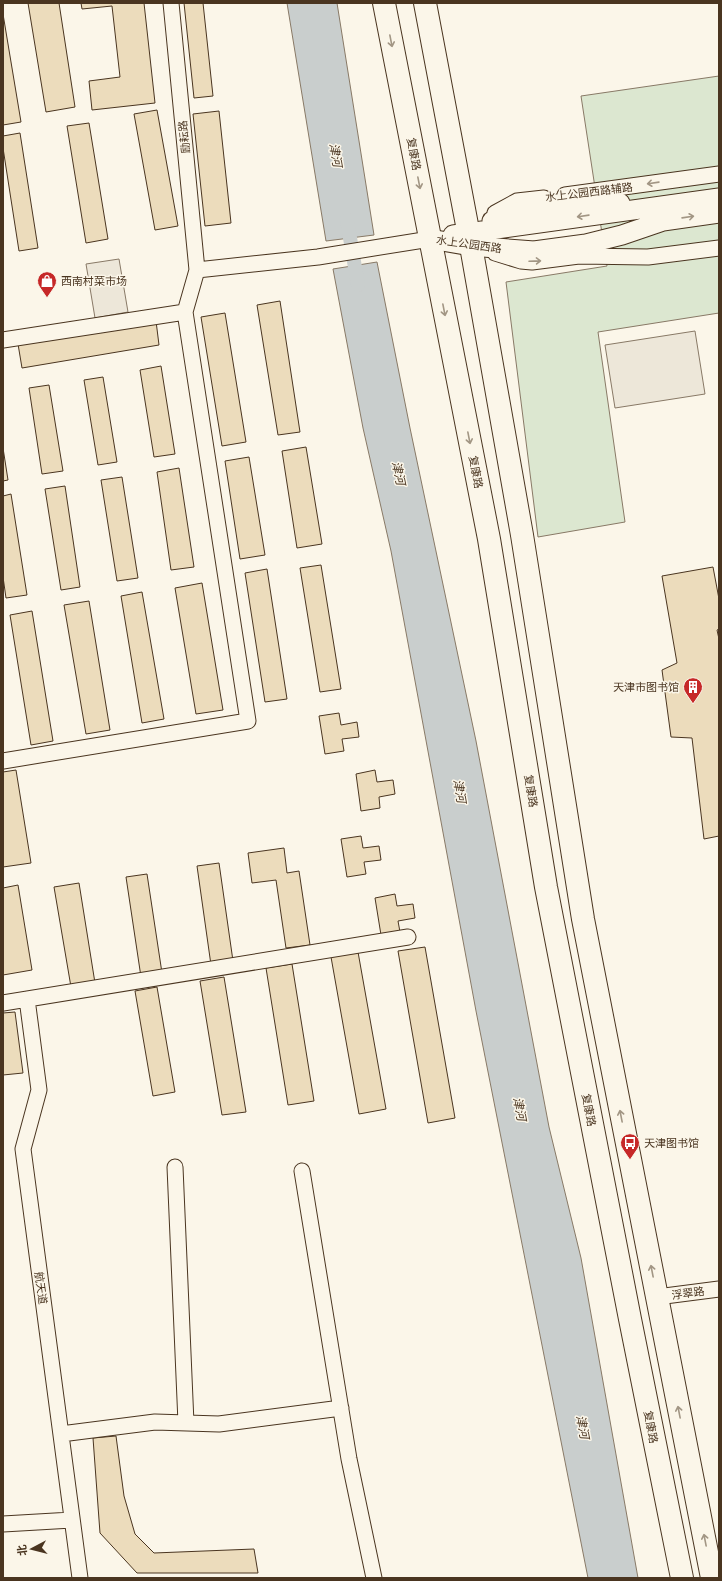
<svg xmlns="http://www.w3.org/2000/svg" width="722" height="1581" font-family="Inter,'Noto Sans SC',sans-serif">
  <style>
    .green { fill: #dce7d0; stroke: #887966 }
    .parking { fill: #ede7d9; stroke: #887966 }
    .water { fill: #c9cecd; stroke: #887966 }
    .lines { fill: none; stroke-linecap: round; stroke-linejoin: round }
    .canal { stroke: #c9cecd; stroke-width: 14 }
    .building { fill: #ecdcbc; stroke: #4a3520 }
    .minor-casing { stroke: #4a3520; stroke-width: 17 }
    .major-casing { stroke: #4a3520; stroke-width: 21 }
    .highway-casing { stroke: #4a3520; stroke-width: 24 }
    .minor { stroke: #fbf6e9; stroke-width: 15 }
    .major { stroke: #fbf6e9; stroke-width: 19 }
    .highway { stroke: #fbf6e9; stroke-width: 22 }
    .oneway { stroke: #a29684 }
    .labels { text-anchor: middle; dominant-baseline: central; stroke-width: 3; stroke-linejoin: round; paint-order: stroke }
    .street-label { font-size: 11px; fill: #4a3520; stroke: #fbf6e9 }
    .poi-label { font-size: 11px; fill: #4a3520; stroke: #fbf6e9; text-anchor: start }
    .water-label { font-size: 12px; font-style: italic; fill: #4a3520; stroke: #fbf6e9 }
  </style>
  <rect width="100%" height="100%" fill="#fbf6e9"/>
  <path class="green" d="M719 76V313L598 332 625 522 538 537 506 282 607 266 581 96Z"/>
  <path class="parking" d="M119 259 128 312 95 318 86 264Z
    M695 331 705 394 615 408 605 345Z"/>
  <path class="water" d="M287 3H337L374 235 326 241Z
    M377 262 410 428 476 741 549 1127 581 1258 638 1578H588L476 1011 391 551 363 428 333 269Z"/>
  <g class="lines">
    <path class="canal" d="M347 220 358 285"/>
  </g>
  <path class="building" d="M28 3H59L75 107 46 112Z
    M81 3H144L155 103 92 110 89 81 120 77 112 6 82 9Z
    M184 3H203L213 96 194 98Z
    M3 14 21 122 3 125Z
    M157 110 178 226 155 230 134 114Z
    M219 111 231 223 205 226 193 114Z
    M89 123 108 239 86 243 67 126Z
    M20 133 38 248 19 251 3 148V136Z
    M280 301 300 432 278 435 257 305Z
    M225 313 246 442 222 446 201 317Z
    M156 321 159 345 22 368 18 344Z
    M161 366 175 454 154 457 140 370Z
    M103 377 117 462 98 465 84 380Z
    M49 385 63 471 42 474 29 388Z
    M306 447 322 544 297 548 282 451Z
    M3 448 8 480 3 481Z
    M249 457 265 555 240 559 225 461Z
    M179 468 194 567 171 570 157 472Z
    M122 477 138 578 117 581 101 480Z
    M65 486 80 587 61 590 45 489Z
    M11 494 27 595 6 598 3 577V496Z
    M321 565 341 689 320 692 300 568Z
    M713 567 719 599V629L717 630 719 639V836L704 839 692 738 671 737 662 670 677 663 662 576Z
    M267 569 287 699 265 702 245 573Z
    M202 583 223 710 196 714 175 588Z
    M142 592 164 719 142 723 121 596Z
    M89 601 110 730 86 734 64 605Z
    M32 611 53 741 31 745 10 615Z
    M339 713 341 725 357 722 359 737 342 739 344 751 325 754 319 716Z
    M16 770 31 863 3 867V772Z
    M375 770 377 782 393 780 395 794 379 797 380 808 361 811 356 774Z
    M361 836 363 848 379 846 381 860 364 862 366 874 347 877 341 839Z
    M284 848 287 873 299 871 310 945 286 948 276 880 252 883 248 853Z
    M219 863 233 961 211 965 197 866Z
    M147 874 162 973 141 977 126 877Z
    M79 883 95 983 71 987 54 887Z
    M18 885 32 970 3 975V888Z
    M395 894 397 906 413 904 415 918 398 921 400 932 381 935 375 898Z
    M425 947 455 1118 428 1123 398 951Z
    M358 952 386 1109 359 1114 331 957Z
    M292 964 314 1101 288 1105 266 968Z
    M224 977 246 1112 222 1115 200 981Z
    M157 987 175 1092 153 1096 135 991Z
    M15 1012 23 1073 3 1075V1013Z
    M116 1436 124 1496 135 1534 154 1553 254 1549 258 1573H137L100 1533 93 1438Z"/>
  <g class="lines">
    <g class="minor-casing">
      <path id="minor" d="M565 195 719 174
        M495 213 517 201 544 198
        M495 253 521 261 532 262 579 256 648 257 719 248
        M197 270 318 257 430 239
        M3 340 185 312
        M3 761 248 721 185 312 197 270 171 3
        M27 999 39 1090 23 1149 80 1578
        M3 1003 408 937
        M175 1167 186 1423
        M302 1171 349 1459 374 1578
        M657 1297 719 1289
        M61 1434 155 1422 219 1424 341 1408
        M3 1524 72 1520"/>
    </g>
    <g class="major-casing">
      <path id="major" d="M492 221C532 204 576 199 620 203
        M453 235 719 198
        M430 239 471 246 534 251 586 244 622 235 663 221 719 213"/>
    </g>
    <g class="highway-casing">
      <path id="highway" d="M384 3 489 539 546 887 630 1319 682 1578
        M425 3 471 246 522 535 583 919 712 1578"/>
    </g>
    <use href="#minor" class="minor"/>
    <use href="#major" class="major"/>
    <use href="#highway" class="highway"/>
  </g>
  <defs><path id="oneway-shaft" d="M-6 0H5M1.5-3L5.5 0L1.5 3" fill="none" stroke-width="1.6" stroke-linecap="round" stroke-linejoin="round"/></defs>
  <g class="oneway">
    <use href="#oneway-shaft" transform="translate(391 41) rotate(79)"/>
    <use href="#oneway-shaft" transform="translate(419 183) rotate(79)"/>
    <use href="#oneway-shaft" transform="translate(653 183) rotate(172)"/>
    <use href="#oneway-shaft" transform="translate(583 216) rotate(172)"/>
    <use href="#oneway-shaft" transform="translate(688 217) rotate(-8)"/>
    <use href="#oneway-shaft" transform="translate(535 261) rotate(-2)"/>
    <use href="#oneway-shaft" transform="translate(444 310) rotate(79)"/>
    <use href="#oneway-shaft" transform="translate(469 438) rotate(79)"/>
    <use href="#oneway-shaft" transform="translate(621 1116) rotate(-101)"/>
    <use href="#oneway-shaft" transform="translate(652 1271) rotate(-101)"/>
    <use href="#oneway-shaft" transform="translate(679 1412) rotate(-101)"/>
    <use href="#oneway-shaft" transform="translate(705 1540) rotate(-101)"/>
  </g>
  <defs>
    <g id="shop-pin" transform="scale(1)"><path d="M0 17L-7.5 6A9.5 9.5 0 1 1 7.5 6Z" fill="#c62828" stroke="#fbf6e9"/><path d="M-5-2.5h2.3a2.7 3.5 0 0 1 5.4 0H5L5.5 6h-11ZM-1.5-2.5h3a1.5 2.3 0 0 0-3 0Z" fill="#fff"/></g>
    <g id="building-pin" transform="scale(1)"><path d="M0 17L-7.5 6A9.5 9.5 0 1 1 7.5 6Z" fill="#c62828" stroke="#fbf6e9"/><path d="M-4-6H4V6H1V3H-1V6H-4ZM-2.5-4.3h1.7v1.8h-1.7ZM.8-4.3h1.7v1.8H.8ZM-2.5-1h1.7V.8h-1.7ZM.8-1h1.7V.8H.8Z" fill="#fff"/></g>
    <g id="bus-pin" transform="scale(1)"><path d="M0 17L-7.5 6A9.5 9.5 0 1 1 7.5 6Z" fill="#c62828" stroke="#fbf6e9"/><path d="M-5-6H5V4H4V6H2V4H-2V6H-4V4H-5ZM-3.5-4V0h7V-4ZM-3.5 1.2v1.5H-2V1.2ZM2 1.2v1.5H3.5V1.2Z" fill="#fff"/></g>
  </defs>
  <g fill-rule="evenodd">
    <use href="#shop-pin" x="47" y="281"/>
    <use href="#building-pin" x="693" y="687"/>
    <use href="#bus-pin" x="630" y="1143"/>
  </g>
  <g class="labels">
    <g class="street-label">
      <text transform="translate(184 137) rotate(-96)">励耘路</text>
      <text transform="translate(414 154) rotate(79)">复康路</text>
      <text transform="translate(589 192) rotate(-7)">水上公园西路辅路</text>
      <text transform="translate(469 244) rotate(8)">水上公园西路</text>
      <text transform="translate(476 472) rotate(79)">复康路</text>
      <text transform="translate(531 791) rotate(81)">复康路</text>
      <text transform="translate(589 1110) rotate(79)">复康路</text>
      <text transform="translate(41 1288) rotate(82)">航天道</text>
      <text transform="translate(688 1293) rotate(-8)">浮翠路</text>
      <text transform="translate(651 1427) rotate(79)">复康路</text>
    </g>
    <g class="poi-label">
      <text x="61" y="281">西南村菜市场</text>
      <text x="679" y="687" text-anchor="end">天津市图书馆</text>
      <text x="644" y="1143">天津图书馆</text>
    </g>
    <g class="water-label">
      <text transform="translate(336 155) rotate(80)">津河</text>
      <text transform="translate(399 473) rotate(78)">津河</text>
      <text transform="translate(460 791) rotate(80)">津河</text>
      <text transform="translate(520 1109) rotate(79)">津河</text>
      <text transform="translate(583 1427) rotate(79)">津河</text>
    </g>
  </g>
  <rect width="722" height="1581" fill="none" stroke="#4a3520" stroke-width="8"/>
  <g transform="translate(32 1549) rotate(263)" stroke="#fbf6e9" stroke-width="3" paint-order="stroke">
  <path d="M0-3L7 15L0 10L-7 15Z" fill="#4a3520"/>
  <text y="-6" font-size="11" font-weight="bold" text-anchor="middle" fill="#4a3520">北</text>
  </g>
</svg>
